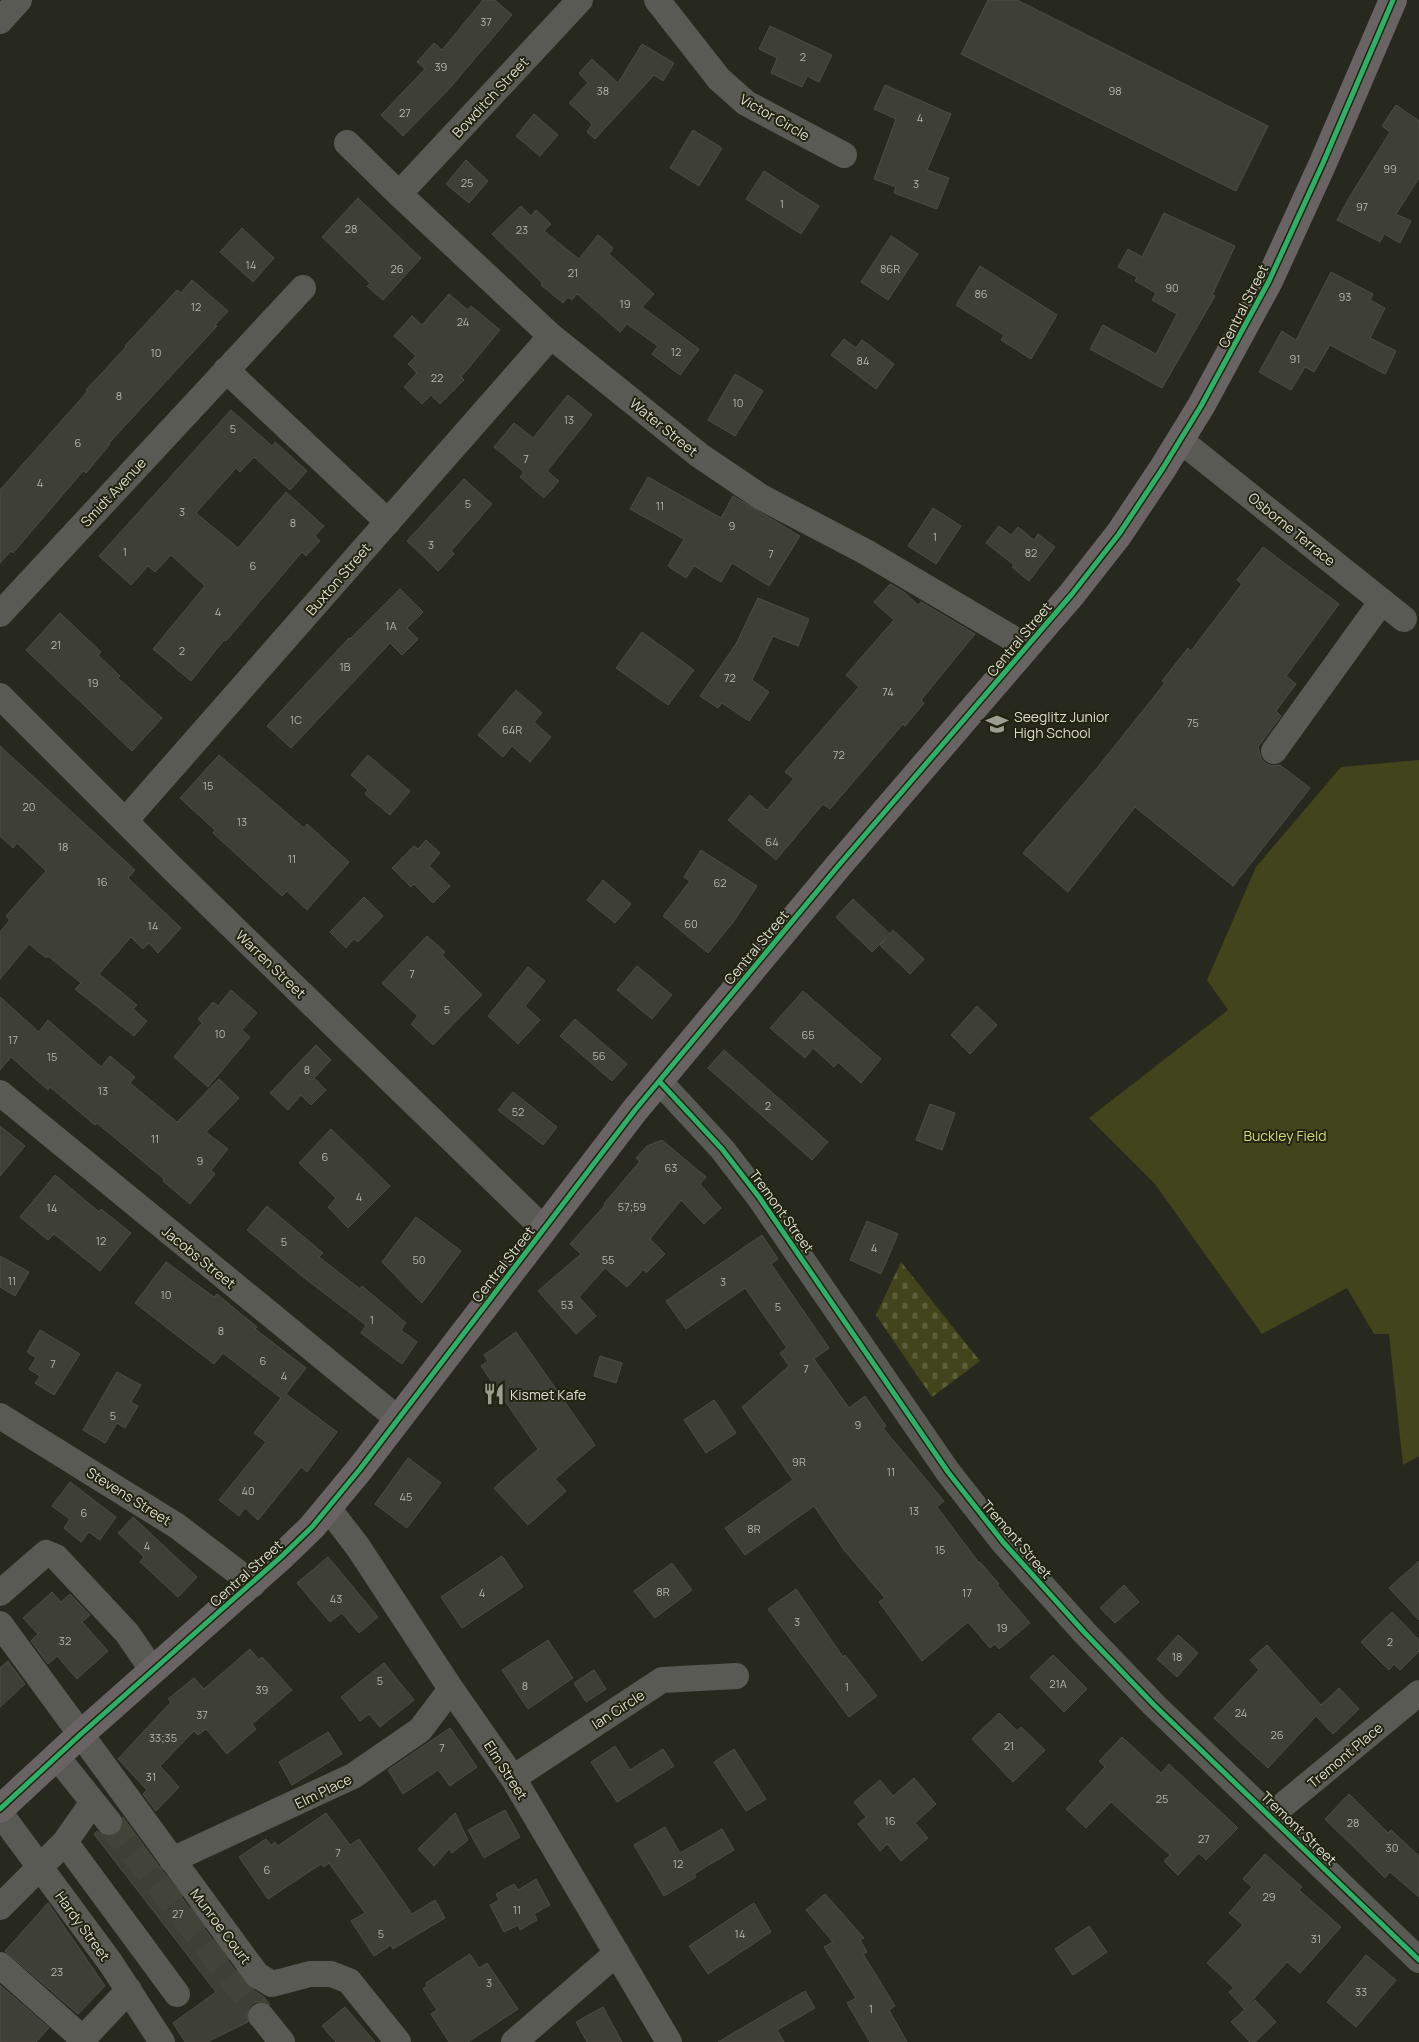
<svg xmlns="http://www.w3.org/2000/svg" width="1419" height="2042" font-family="Manrope,sans-serif">
  <style>
    .green { fill: #42441b }
    .cemetery { fill: url(#cemetery-stones) }
    .building { fill: #3e3f36; stroke: #4c4d44 }
    .lines { fill: none; stroke-linecap: round; stroke-linejoin: round }
    .minor-tunnel { stroke: #434439; stroke-width: 26; stroke-dasharray: 26 13; stroke-linecap: butt }
    .minor { stroke: #595a53; stroke-width: 26 }
    .major { stroke: #696463; stroke-width: 28 }
    .cycleway-casing { stroke: #222311; stroke-width: 8 }
    .cycleway { stroke: #2db169; stroke-width: 5 }
    .labels { text-anchor: middle; dominant-baseline: central; stroke-width: 4; stroke-linejoin: round; paint-order: stroke }
    .number-label { font-size: 11px; fill: #b4b6ab }
    .street-label { font-size: 14px; fill: #dcddd2; stroke: #222311 }
    .poi-label { font-size: 14px; fill: #dcddd2; stroke: #222311; text-anchor: start }
    .park-label { font-size: 14px; fill: #d4da73; stroke: #222311 }
  </style>
  <defs>
    <pattern id="cemetery-stones" width="16" height="16" patternUnits="userSpaceOnUse" patternTransform="scale(1.25)"><rect width="16" height="16" fill="#42441b"/><path d="M2 7V4a2 2 0 0 1 4 0v3zM10 15v-3a2 2 0 0 1 4 0v3z" fill="#5d5f3b"/></pattern>
  </defs>
  <rect width="100%" height="100%" fill="#28291e"/>
  <path class="green" d="M1419 760V1456L1403 1465 1389 1334H1374L1347 1288 1262 1334 1155 1184 1089 1118 1228 1010 1207 980 1256 867 1341 767Z"/>
  <path class="cemetery" d="M901 1262 980 1361 932 1397 876 1315Z"/>
  <path class="building" d="M483 0H495L512 15 449 89 403 136 381 115 425 69 417 62 434 43 442 50Z
    M988 0H1017L1268 126 1236 191 961 54Z
    M770 26 832 55 819 82 807 76 802 87 771 73 777 58 759 49Z
    M642 44 674 63 663 81 654 75 595 139 587 132 592 124 569 103 588 83 579 73 592 59 618 83Z
    M885 85 951 114 927 170 949 178 937 209 894 193 896 187 874 179 896 119 874 109Z
    M1396 105 1419 121V178L1396 214 1411 221 1400 243 1384 234 1380 242 1337 220 1349 198 1390 132 1382 126Z
    M534 114 558 135 540 156 516 136Z
    M693 130 722 148 699 186 670 168Z
    M466 160 488 181 469 203 446 184Z
    M764 171 819 206 801 234 746 199Z
    M358 198 421 258 383 300 367 286 370 283 322 237Z
    M521 206 531 216 536 210 551 224 544 231 579 259 598 235 613 248 609 254 654 294 642 307 699 349 680 375 652 354 658 346 627 324 620 332 577 294 572 300 568 297 563 303 541 285 543 284 492 234Z
    M1164 213 1235 246 1212 295 1215 296 1162 388 1090 349 1103 325 1156 354 1177 314 1152 300 1156 293 1135 281 1137 277 1118 267 1128 249 1142 257Z
    M242 228 274 258 253 282 220 252Z
    M891 236 918 254 888 300 861 282Z
    M980 266 1057 315 1031 359 1001 340 1004 335 956 305Z
    M1331 272 1373 294 1370 300 1385 308 1370 338 1396 351 1385 374 1330 345 1314 372 1305 367 1291 390 1259 372 1282 331 1296 340Z
    M192 280 228 311 215 325 217 326 109 443 110 444 86 473 83 471 13 553 11 551 0 563V490L87 392 86 390 126 347 125 346 177 290 181 293Z
    M449 294 468 310 471 306 500 330 461 377 464 380 440 404 431 395 422 404 404 387 417 373 408 364 416 356 394 336 412 316 422 325Z
    M844 339 856 348 862 340 894 364 876 389 831 355Z
    M735 374 763 391 735 436 708 420Z
    M568 395 592 415 547 471 559 481 544 498 520 477 524 472 494 447 514 423 533 438Z
    M231 410 272 446 275 442 307 471 290 490 254 457 240 472 236 468 196 513 238 548 286 492 324 526 315 536 320 541 306 556 302 552 226 641 224 640 191 681 153 649 205 586 171 555 155 572 148 566 131 585 99 556Z
    M648 477 721 518 733 496 800 536 769 586 732 563 721 582 694 566 686 578 668 566 684 539 630 509Z
    M464 479 492 504 451 551 454 554 438 571 407 541Z
    M933 508 961 526 936 564 908 546Z
    M999 526 1011 535 1018 527 1034 540 1038 534 1055 547 1029 581 1012 567 1014 565 986 543Z
    M1263 547 1339 604 1286 676 1296 684 1276 711 1281 716 1258 747 1261 758 1265 763 1272 766 1280 765 1310 788 1233 886 1135 807 1068 892 1023 853 1097 768 1165 683 1162 681 1188 648 1191 651 1242 584 1237 580Z
    M890 584 904 592 918 605 921 602 975 634 921 700 924 703 905 726 903 724 830 809 823 804 776 860 728 820 750 795 767 810 794 779 785 772 859 687 846 675 894 620 874 602Z
    M400 589 423 612 407 628 418 639 402 655 390 643 291 748 267 726 349 638 350 639Z
    M758 598 809 619 798 646 773 636 752 680 769 692 749 721 722 703 718 708 700 696 736 644Z
    M60 613 101 652 98 655 120 676 118 678 162 718 132 751 26 650Z
    M642 632 694 670 668 705 616 668Z
    M516 690 542 713 534 722 551 737 530 762 512 746 503 757 478 735Z
    M0 746 135 870 128 878 181 928 158 953 149 943 143 949 131 937 99 974 137 1005 133 1009 147 1021 134 1036 75 989 81 983 48 956 46 958 29 944 0 979V932L10 920 6 916 46 871 17 843 13 848 0 836Z
    M219 755 304 828 307 824 349 862 307 910 287 891 282 896 213 833 215 830 180 798Z
    M368 755 410 791 390 815 365 794 368 790 351 775Z
    M426 840 440 853 429 866 450 886 433 903 414 884 411 887 392 868 414 846 418 849Z
    M701 850 757 886 734 921 708 953 663 916 690 881 684 877Z
    M603 880 631 904 615 923 587 900Z
    M364 897 383 916 358 942 354 939 346 948 330 932Z
    M853 899 890 934 893 930 924 959 910 974 880 945 887 937 872 952 836 917Z
    M427 936 445 952 442 955 482 995 433 1045 411 1024 418 1016 382 983Z
    M637 966 672 995 652 1019 617 990Z
    M528 967 545 981 525 1006 540 1020 518 1044 488 1016Z
    M231 990 257 1013 242 1030 250 1037 208 1087 174 1057 202 1023 198 1019 213 1002 218 1006Z
    M803 991 881 1059 861 1083 838 1062 834 1067 813 1048 805 1058 770 1028Z
    M0 997 39 1032 48 1020 101 1067 110 1056 135 1077 130 1083 177 1122 219 1079 239 1098 206 1132 228 1149 211 1170 215 1174 190 1204 163 1181 164 1179 97 1123 95 1125 50 1087 48 1090 11 1057 0 1070Z
    M977 1006 997 1025 970 1054 951 1035Z
    M575 1019 627 1064 612 1081 560 1036Z
    M316 1045 331 1060 314 1078 326 1090 311 1105 301 1095 288 1110 270 1093Z
    M724 1050 828 1142 812 1160 708 1068Z
    M513 1092 557 1127 543 1145 498 1110Z
    M930 1104 955 1113 942 1150 916 1140Z
    M0 1126 25 1146 0 1176Z
    M331 1129 390 1186 348 1228 328 1207 336 1198 299 1163Z
    M662 1140 706 1177 700 1184 721 1208 704 1224 681 1200 650 1239 665 1254 646 1273 644 1269 627 1287 605 1268 579 1297 596 1316 576 1334 538 1291 581 1254 570 1244 605 1205 604 1204 640 1161 636 1158 647 1146Z
    M55 1175 99 1212 101 1209 131 1233 100 1271 54 1234 48 1240 20 1217Z
    M267 1206 323 1253 319 1257 360 1289 362 1286 406 1323 401 1330 417 1342 402 1364 361 1333 366 1325 303 1277 247 1230Z
    M416 1217 461 1251 422 1303 382 1262Z
    M867 1221 898 1234 881 1274 850 1260Z
    M762 1235 778 1259 771 1264 829 1348 814 1359 849 1408 865 1396 886 1426 883 1428 944 1501 937 1507 979 1563 980 1562 999 1584 997 1585 1030 1623 999 1649 995 1644 990 1648 968 1622 922 1661 879 1602 885 1598 844 1550 814 1506 745 1555 725 1528 793 1480 742 1407 789 1366 780 1353 787 1348 745 1288 686 1329 666 1301Z
    M0 1256 29 1272 15 1296 0 1287Z
    M166 1262 214 1297 217 1294 257 1327 255 1329 306 1368 286 1394 337 1432 307 1472 301 1467 258 1520 245 1508 239 1516 219 1500 266 1442 254 1433 281 1398 223 1353 214 1364 135 1303Z
    M40 1330 80 1354 54 1395 35 1383 40 1376 29 1369 36 1358 27 1352Z
    M516 1332 595 1445 555 1479 566 1491 528 1525 494 1488 538 1449 481 1366 488 1361 484 1355Z
    M600 1356 622 1363 616 1383 594 1376Z
    M117 1372 141 1385 131 1402 138 1406 125 1428 117 1423 105 1443 83 1430Z
    M714 1400 736 1433 706 1453 684 1420Z
    M408 1458 441 1483 407 1528 375 1504Z
    M70 1482 116 1517 100 1540 89 1532 81 1542 64 1528 70 1519 52 1506Z
    M133 1517 197 1577 178 1597 140 1562 144 1557 118 1533Z
    M502 1556 523 1587 462 1628 441 1597Z
    M328 1557 378 1617 359 1633 342 1613 330 1622 297 1583Z
    M1419 1561V1620L1389 1588Z
    M672 1563 692 1590 655 1618 634 1591Z
    M1124 1585 1139 1602 1115 1623 1100 1608Z
    M796 1589 843 1657 845 1655 877 1696 849 1717 768 1609Z
    M52 1592 61 1602 70 1594 90 1615 82 1622 108 1651 77 1679 57 1656 48 1664 31 1641 38 1634 23 1618Z
    M1392 1612 1419 1640V1651L1400 1670 1394 1664 1389 1670 1361 1642Z
    M1178 1635 1198 1653 1177 1677 1157 1659Z
    M548 1640 573 1678 528 1709 502 1670Z
    M1267 1645 1321 1705 1339 1688 1359 1709 1333 1734 1316 1716 1268 1768 1214 1718 1259 1670 1250 1660Z
    M250 1649 259 1660 262 1657 292 1690 252 1724 256 1729 227 1754 206 1729 198 1735 194 1731 160 1766 179 1787 156 1811 143 1794 147 1790 118 1759 171 1702 168 1699 194 1678 204 1689Z
    M1053 1655 1087 1689 1064 1712 1030 1677Z
    M8 1661 25 1684 0 1707V1668Z
    M384 1663 414 1700 380 1727 369 1714 360 1721 341 1697Z
    M594 1670 606 1689 586 1702 574 1683Z
    M999 1713 1017 1731 1021 1727 1045 1750 1013 1782 972 1739Z
    M450 1728 477 1767 450 1786 438 1770 403 1794 388 1770Z
    M328 1732 342 1754 292 1785 279 1762Z
    M1122 1737 1161 1773 1169 1764 1238 1828 1206 1860 1199 1853 1178 1875 1164 1861 1170 1855 1111 1802 1086 1828 1066 1809 1105 1767 1099 1761Z
    M615 1746 630 1770 663 1749 674 1766 617 1802 591 1762Z
    M734 1749 766 1799 746 1811 714 1762Z
    M914 1778 936 1804 915 1823 928 1838 901 1861 887 1844 880 1851 858 1824 866 1817 854 1802 880 1780 893 1796Z
    M1349 1794 1388 1833 1391 1830 1419 1856V1897L1390 1872 1385 1878 1325 1819Z
    M505 1810 520 1837 484 1858 468 1830Z
    M326 1813 350 1845 359 1839 412 1914 435 1900 445 1918 393 1949 391 1945 374 1956 351 1921 365 1913 329 1863 324 1867 321 1864 268 1899 239 1857 266 1839 271 1845 275 1842 278 1846Z
    M455 1813 468 1840 452 1853 449 1849 434 1866 418 1849Z
    M123 1817 245 1984 264 1997 270 2005 259 2001 252 2004 247 2011 248 2022 207 2042H185L173 2023 216 1992 94 1834 97 1831 104 1836 111 1837 118 1834 123 1827Z
    M665 1827 680 1853 722 1829 734 1850 694 1874 696 1877 664 1896 634 1845Z
    M1265 1854 1302 1887 1299 1890 1341 1927 1300 1973 1287 1962 1244 2009 1229 1992 1234 1988 1207 1963 1243 1925 1229 1913 1252 1887 1243 1879Z
    M536 1879 550 1905 534 1914 537 1920 520 1930 518 1925 504 1932 490 1905 499 1900 496 1894 514 1884 518 1890Z
    M825 1894 864 1938 860 1940 867 1952 863 1954 895 2006 889 2010 907 2042H870L847 2003 856 1998 824 1947 833 1942 806 1910Z
    M48 1903 105 1986 78 2014 5 1951Z
    M754 1903 771 1932 708 1974 689 1946Z
    M1089 1926 1107 1952 1073 1975 1055 1949Z
    M470 1954 479 1968 487 1963 518 2009 468 2042H449L431 2014 437 2010 423 1989 427 1986 426 1983Z
    M1366 1955 1396 1980 1356 2027 1327 2002Z
    M0 1985 49 2028 36 2042H0Z
    M805 1991 815 2008 777 2030 784 2042H718Z
    M1255 2000 1276 2022 1255 2042H1250L1231 2022Z
    M345 2007 375 2042H336L322 2026Z
    M603 2007 622 2042H587L576 2022Z"/>
  <g class="lines">
    <path class="minor-tunnel" d="M109 1822 261 2016"/>
    <path class="minor" d="M657 0 719 79 746 103 844 155
      M0 21 19 0
      M347 143 399 194 551 336 699 455 761 497 866 552 1027 647
      M399 194 580 0
      M226 370 388 522
      M1180 440 1404 619
      M0 614 303 288
      M0 696 172 868 544 1229
      M1274 751 1382 601
      M125 821 551 336
      M659 1081 722 1149 759 1197 948 1472 1003 1542 1084 1632 1154 1705 1419 1960
      M0 1093 398 1419
      M0 1416 177 1526 253 1584
      M328 1508 358 1547 451 1689 513 1778 669 2042
      M0 1593 46 1553 56 1557 127 1633 153 1671
      M0 1624 257 1975 272 1984 310 1974H331L349 1981 398 2042
      M57 1757 109 1822
      M513 1778 662 1680 736 1676
      M0 1813 110 1962 162 2042
      M1270 1816 1419 1693
      M65 1842 177 1994
      M172 1860 353 1776 420 1730 451 1689
      M0 1907 65 1842 93 1802
      M0 1965 83 2039
      M261 2016 282 2042
      M80 2042 129 1990
      M514 2042 617 1953"/>
    <path class="major" d="M0 1809 81 1734 282 1556 312 1527 360 1469 635 1110 839 865 1072 594 1119 534 1163 468 1201 406 1269 281 1323 163 1393 0"/>
    <g class="cycleway-casing">
      <path id="cycleway" d="M659 1081 722 1149 759 1197 948 1472 1003 1542 1084 1632 1154 1705 1419 1960
        M0 1809 81 1734 282 1556 312 1527 360 1469 635 1110 839 865 1072 594 1119 534 1163 468 1201 406 1269 281 1323 163 1393 0"/>
    </g>
    <use href="#cycleway" class="cycleway"/>
  </g>
  <defs>
    <g id="school-bare" transform="scale(1.725)"><path d="M0-5L7-2L0 1L-7-2ZM-4 1L0 2.5L4 1V4Q0 6-4 4Z" fill="#9d9e93" stroke="#222311" stroke-width="2.5" paint-order="stroke"/></g>
    <g id="restaurant-bare" transform="scale(1.725)"><path d="M-5-6h1v4h1v-4h1v4h1v-4h1v5L-1.5 .5V6h-2V.5L-5-1ZM5-6V6H3V1.5H1.5Q1.5-4 5-6Z" fill="#9d9e93" stroke="#222311" stroke-width="2.5" paint-order="stroke"/></g>
  </defs>
  <g fill-rule="evenodd">
    <use href="#school-bare" x="997" y="724"/>
    <use href="#restaurant-bare" x="494" y="1394"/>
  </g>
  <g class="labels">
    <g class="number-label">
      <text x="486" y="21">37</text>
      <text x="803" y="56">2</text>
      <text x="441" y="66">39</text>
      <text x="603" y="90">38</text>
      <text x="1115" y="90">98</text>
      <text x="405" y="112">27</text>
      <text x="920" y="117">4</text>
      <text x="1390" y="168">99</text>
      <text x="467" y="182">25</text>
      <text x="916" y="183">3</text>
      <text x="782" y="203">1</text>
      <text x="1362" y="206">97</text>
      <text x="351" y="228">28</text>
      <text x="522" y="229">23</text>
      <text x="251" y="264">14</text>
      <text x="397" y="268">26</text>
      <text x="890" y="268">86R</text>
      <text x="573" y="272">21</text>
      <text x="1172" y="287">90</text>
      <text x="981" y="293">86</text>
      <text x="1345" y="296">93</text>
      <text x="625" y="303">19</text>
      <text x="196" y="306">12</text>
      <text x="463" y="321">24</text>
      <text x="676" y="351">12</text>
      <text x="156" y="352">10</text>
      <text x="1295" y="358">91</text>
      <text x="863" y="360">84</text>
      <text x="437" y="377">22</text>
      <text x="119" y="395">8</text>
      <text x="738" y="402">10</text>
      <text x="569" y="419">13</text>
      <text x="233" y="428">5</text>
      <text x="78" y="442">6</text>
      <text x="526" y="458">7</text>
      <text x="40" y="482">4</text>
      <text x="468" y="503">5</text>
      <text x="660" y="505">11</text>
      <text x="182" y="511">3</text>
      <text x="293" y="522">8</text>
      <text x="732" y="525">9</text>
      <text x="935" y="536">1</text>
      <text x="431" y="544">3</text>
      <text x="125" y="551">1</text>
      <text x="1031" y="552">82</text>
      <text x="771" y="553">7</text>
      <text x="253" y="565">6</text>
      <text x="218" y="611">4</text>
      <text x="391" y="625">1A</text>
      <text x="56" y="644">21</text>
      <text x="182" y="650">2</text>
      <text x="345" y="666">1B</text>
      <text x="730" y="677">72</text>
      <text x="93" y="682">19</text>
      <text x="888" y="691">74</text>
      <text x="296" y="719">1C</text>
      <text x="1193" y="722">75</text>
      <text x="512" y="729">64R</text>
      <text x="839" y="754">72</text>
      <text x="208" y="785">15</text>
      <text x="29" y="806">20</text>
      <text x="242" y="821">13</text>
      <text x="772" y="841">64</text>
      <text x="63" y="846">18</text>
      <text x="292" y="858">11</text>
      <text x="102" y="881">16</text>
      <text x="720" y="882">62</text>
      <text x="691" y="923">60</text>
      <text x="153" y="925">14</text>
      <text x="412" y="973">7</text>
      <text x="447" y="1009">5</text>
      <text x="220" y="1033">10</text>
      <text x="808" y="1034">65</text>
      <text x="13" y="1039">17</text>
      <text x="599" y="1055">56</text>
      <text x="52" y="1056">15</text>
      <text x="307" y="1069">8</text>
      <text x="103" y="1090">13</text>
      <text x="768" y="1105">2</text>
      <text x="518" y="1111">52</text>
      <text x="155" y="1138">11</text>
      <text x="325" y="1156">6</text>
      <text x="200" y="1160">9</text>
      <text x="671" y="1167">63</text>
      <text x="359" y="1196">4</text>
      <text x="632" y="1206">57;59</text>
      <text x="52" y="1207">14</text>
      <text x="101" y="1240">12</text>
      <text x="284" y="1241">5</text>
      <text x="874" y="1247">4</text>
      <text x="419" y="1259">50</text>
      <text x="608" y="1259">55</text>
      <text x="12" y="1280">11</text>
      <text x="723" y="1281">3</text>
      <text x="166" y="1294">10</text>
      <text x="567" y="1304">53</text>
      <text x="778" y="1306">5</text>
      <text x="372" y="1319">1</text>
      <text x="221" y="1330">8</text>
      <text x="263" y="1360">6</text>
      <text x="53" y="1363">7</text>
      <text x="806" y="1368">7</text>
      <text x="284" y="1375">4</text>
      <text x="113" y="1415">5</text>
      <text x="858" y="1424">9</text>
      <text x="799" y="1461">9R</text>
      <text x="891" y="1471">11</text>
      <text x="248" y="1490">40</text>
      <text x="406" y="1496">45</text>
      <text x="914" y="1510">13</text>
      <text x="84" y="1512">6</text>
      <text x="754" y="1528">8R</text>
      <text x="147" y="1545">4</text>
      <text x="940" y="1549">15</text>
      <text x="663" y="1591">8R</text>
      <text x="482" y="1592">4</text>
      <text x="967" y="1592">17</text>
      <text x="336" y="1598">43</text>
      <text x="797" y="1621">3</text>
      <text x="1002" y="1627">19</text>
      <text x="65" y="1640">32</text>
      <text x="1390" y="1641">2</text>
      <text x="1177" y="1656">18</text>
      <text x="380" y="1680">5</text>
      <text x="1058" y="1683">21A</text>
      <text x="525" y="1685">8</text>
      <text x="847" y="1686">1</text>
      <text x="262" y="1689">39</text>
      <text x="1241" y="1712">24</text>
      <text x="202" y="1714">37</text>
      <text x="1277" y="1734">26</text>
      <text x="163" y="1737">33;35</text>
      <text x="1009" y="1745">21</text>
      <text x="442" y="1747">7</text>
      <text x="151" y="1776">31</text>
      <text x="1162" y="1798">25</text>
      <text x="890" y="1820">16</text>
      <text x="1353" y="1822">28</text>
      <text x="1204" y="1838">27</text>
      <text x="1392" y="1847">30</text>
      <text x="338" y="1852">7</text>
      <text x="678" y="1863">12</text>
      <text x="267" y="1869">6</text>
      <text x="1269" y="1896">29</text>
      <text x="517" y="1909">11</text>
      <text x="178" y="1913">27</text>
      <text x="381" y="1933">5</text>
      <text x="740" y="1933">14</text>
      <text x="1316" y="1938">31</text>
      <text x="57" y="1971">23</text>
      <text x="489" y="1982">3</text>
      <text x="1361" y="1991">33</text>
      <text x="871" y="2008">1</text>
    </g>
    <g class="street-label">
      <text transform="translate(490 97) rotate(-47)">Bowditch Street</text>
      <text transform="translate(775 117) rotate(30)">Victor Circle</text>
      <text transform="translate(1243 306) rotate(-63)">Central Street</text>
      <text transform="translate(664 427) rotate(39)">Water Street</text>
      <text transform="translate(113 492) rotate(-47)">Smidt Avenue</text>
      <text transform="translate(1292 529) rotate(39)">Osborne Terrace</text>
      <text transform="translate(338 579) rotate(-49)">Buxton Street</text>
      <text transform="translate(1019 639) rotate(-50)">Central Street</text>
      <text transform="translate(756 947) rotate(-50)">Central Street</text>
      <text transform="translate(271 964) rotate(44)">Warren Street</text>
      <text transform="translate(782 1211) rotate(54)">Tremont Street</text>
      <text transform="translate(199 1257) rotate(39)">Jacobs Street</text>
      <text transform="translate(503 1264) rotate(-52)">Central Street</text>
      <text transform="translate(129 1496) rotate(32)">Stevens Street</text>
      <text transform="translate(1017 1539) rotate(49)">Tremont Street</text>
      <text transform="translate(246 1573) rotate(-42)">Central Street</text>
      <text transform="translate(618 1709) rotate(-33)">Ian Circle</text>
      <text transform="translate(1345 1755) rotate(-40)">Tremont Place</text>
      <text transform="translate(506 1770) rotate(57)">Elm Street</text>
      <text transform="translate(323 1791) rotate(-26)">Elm Place</text>
      <text transform="translate(1299 1828) rotate(44)">Tremont Street</text>
      <text transform="translate(83 1926) rotate(54)">Hardy Street</text>
      <text transform="translate(221 1926) rotate(53)">Munroe Court</text>
    </g>
    <g class="poi-label">
      <text x="1014" y="716">Seeglitz Junior<tspan x="1014" dy="16">High School</tspan></text>
      <text x="510" y="1394">Kismet Kafe</text>
    </g>
    <g class="park-label">
      <text x="1285" y="1135">Buckley Field</text>
    </g>
  </g>
</svg>
